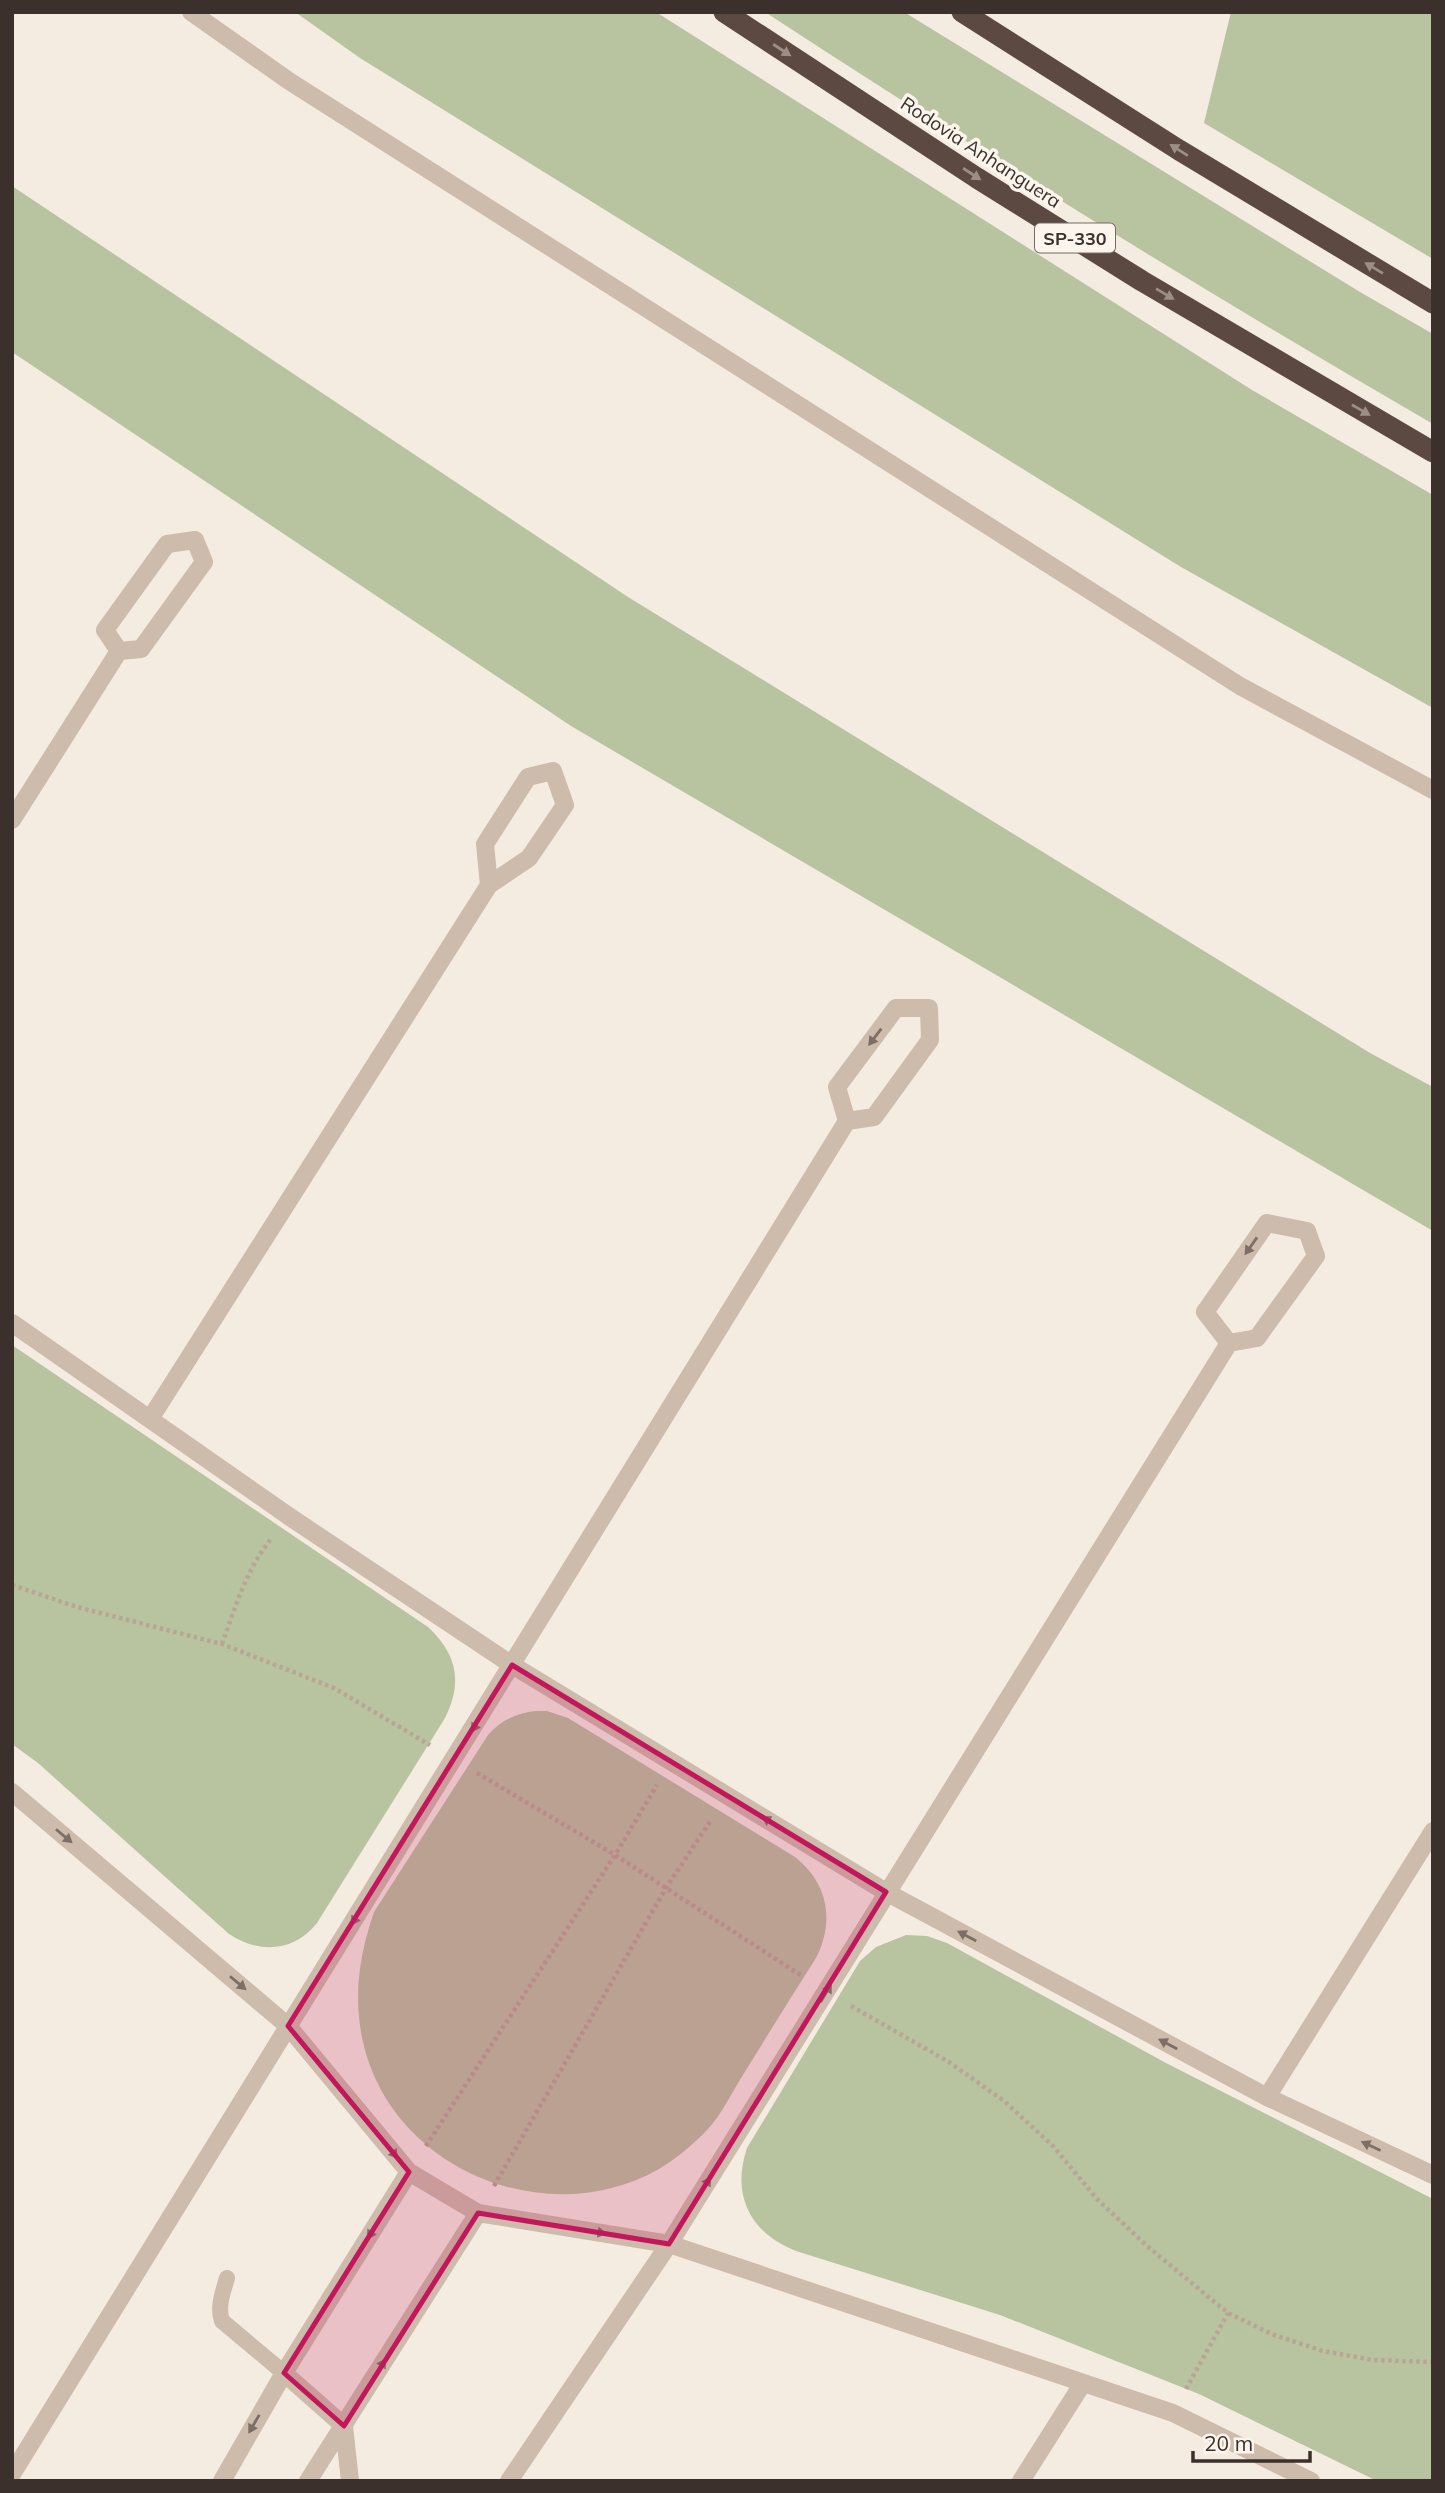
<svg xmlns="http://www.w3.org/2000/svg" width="1445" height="2493" font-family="Mulish,sans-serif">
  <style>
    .green { fill: #b8c4a0 }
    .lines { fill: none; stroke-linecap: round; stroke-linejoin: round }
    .path { stroke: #b9a596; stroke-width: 4.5; stroke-dasharray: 3.5 3.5; stroke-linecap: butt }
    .lane { stroke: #cdbbac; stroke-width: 16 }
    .street { stroke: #cdbbac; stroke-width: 18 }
    .highway { stroke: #5c4a42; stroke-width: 21 }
    .oneway { fill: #9c8e87 }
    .oneway2 { fill: #7d6f65 }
    .marked { fill: #c2185b; fill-opacity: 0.2; stroke: #c2185b; stroke-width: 5; stroke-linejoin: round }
    .labels { text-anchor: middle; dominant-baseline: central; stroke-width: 7; stroke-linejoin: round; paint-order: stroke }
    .shield { fill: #fbf5ee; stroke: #756b66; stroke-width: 2 }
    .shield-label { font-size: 18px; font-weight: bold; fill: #3b302b }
    .street-label { font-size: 19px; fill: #3b302b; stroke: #fbf5ee }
  </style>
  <rect width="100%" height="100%" fill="#f4ebe1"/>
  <path class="green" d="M295 12H656L1252 390 1433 495V708L1181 567 360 58Z
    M765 12H904L1360 292 1433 334V424C1207 293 984 155 765 12Z
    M1231 12H1433V259L1204 123Z
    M12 186 628 597 1370 1053 1433 1087V1231L571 726 12 352Z
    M12 1345 428 1627C457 1654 463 1682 445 1718L317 1923C294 1952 259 1954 229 1934L38 1763 12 1744Z
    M536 1711H547L568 1718 795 1857C828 1883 835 1921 816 1958 791 1997 767 2036 743 2075 732 2092 722 2114 708 2129 694 2144 677 2158 659 2169 547 2233 392 2170 363 2042 353 1997 359 1956 374 1912L488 1735C501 1720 517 1713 536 1711Z
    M906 1935 927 1936 947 1943 1166 2063 1433 2199V2481H1377L1199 2394 1000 2315 796 2251C750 2233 731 2195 747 2148L860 1961 876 1947Z"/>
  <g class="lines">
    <path class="path" d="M12 1585 77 1607 222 1644 334 1688 430 1745
      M222 1644C235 1608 247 1567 272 1538
      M477 1773 615 1855 802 1976
      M851 2006 949 2062 1004 2101 1053 2146 1097 2199 1147 2246 1228 2313 1274 2335 1323 2351 1373 2360 1433 2362
      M426 2146 615 1855 657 1785
      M494 2186 666 1888 711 1820
      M1186 2389 1228 2313"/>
    <path class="lane" d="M227 2278C223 2292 217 2307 222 2321L284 2373"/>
    <path class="street" d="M191 12 289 81 1240 686 1433 790
      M195 540 204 562 141 649 119 651 105 630 167 544Z
      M553 771 565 805 529 858 489 885 485 844 528 777Z
      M12 820 119 651
      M12 1323 290 1517 512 1665 886 1892 1267 2097 1433 2175
      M150 1419 489 885
      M12 1792 288 2026 409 2172 478 2213 669 2244 1173 2413 1311 2481
      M1267 2097 1433 1831
      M284 2373 344 2426 350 2481
      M12 2474 847 1121 837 1087 896 1008H929L930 1040 874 1117 847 1121
      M222 2481 284 2373 409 2172
      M308 2481 478 2213
      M509 2481 669 2244 1229 1343 1257 1338 1316 1256 1307 1231 1267 1223 1205 1312 1229 1343
      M1021 2481 1083 2383"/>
    <path class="highway" d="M724 12 977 178 1142 281 1433 452
      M962 12 1179 150 1433 303"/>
  </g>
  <defs><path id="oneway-solid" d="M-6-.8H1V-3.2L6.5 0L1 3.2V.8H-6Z" transform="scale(1.75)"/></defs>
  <g class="oneway">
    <use href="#oneway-solid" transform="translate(782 50) rotate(33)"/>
    <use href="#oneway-solid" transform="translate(1179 150) rotate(-148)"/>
    <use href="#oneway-solid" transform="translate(972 174) rotate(33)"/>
    <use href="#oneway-solid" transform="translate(1374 268) rotate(-149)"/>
    <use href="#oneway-solid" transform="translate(1165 294) rotate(31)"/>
    <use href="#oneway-solid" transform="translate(1361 410) rotate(30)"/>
  </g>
  <g class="oneway2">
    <use href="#oneway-solid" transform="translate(875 1037) rotate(127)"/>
    <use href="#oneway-solid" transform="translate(1251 1246) rotate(125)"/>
    <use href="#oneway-solid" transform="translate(477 1723) rotate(121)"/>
    <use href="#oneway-solid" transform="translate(771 1822) rotate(-149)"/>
    <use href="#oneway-solid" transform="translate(64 1836) rotate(40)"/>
    <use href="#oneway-solid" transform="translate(357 1916) rotate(122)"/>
    <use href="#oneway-solid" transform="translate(967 1936) rotate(-152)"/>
    <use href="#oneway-solid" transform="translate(238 1983) rotate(40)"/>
    <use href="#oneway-solid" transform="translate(826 1993) rotate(-59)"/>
    <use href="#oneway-solid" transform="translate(1168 2044) rotate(-152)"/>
    <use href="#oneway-solid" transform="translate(1371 2146) rotate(-155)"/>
    <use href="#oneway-solid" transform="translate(391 2150) rotate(51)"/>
    <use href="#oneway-solid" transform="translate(705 2186) rotate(-58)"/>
    <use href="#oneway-solid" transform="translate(373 2230) rotate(122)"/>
    <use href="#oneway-solid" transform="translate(596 2232) rotate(9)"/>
    <use href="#oneway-solid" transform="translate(380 2368) rotate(-58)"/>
    <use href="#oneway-solid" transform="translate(254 2424) rotate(120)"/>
  </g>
  <path class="marked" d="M512 1665 886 1892 669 2244 478 2213 344 2426 284 2373 409 2172 288 2026Z"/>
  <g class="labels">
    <rect class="shield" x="1035" y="223.5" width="80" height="29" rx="5"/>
    <g class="shield-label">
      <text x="1075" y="238">SP-330</text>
    </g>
    <g class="street-label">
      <text transform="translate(981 152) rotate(33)">Rodovia Anhanguera</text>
    </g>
  </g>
  <rect width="1445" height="2493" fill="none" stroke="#3b302b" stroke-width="28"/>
  <path d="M1193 2451v10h117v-10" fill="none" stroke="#3b302b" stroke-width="3.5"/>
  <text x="1204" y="2451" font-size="21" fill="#3b302b" stroke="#fbf5ee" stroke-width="5" paint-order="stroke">20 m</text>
</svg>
